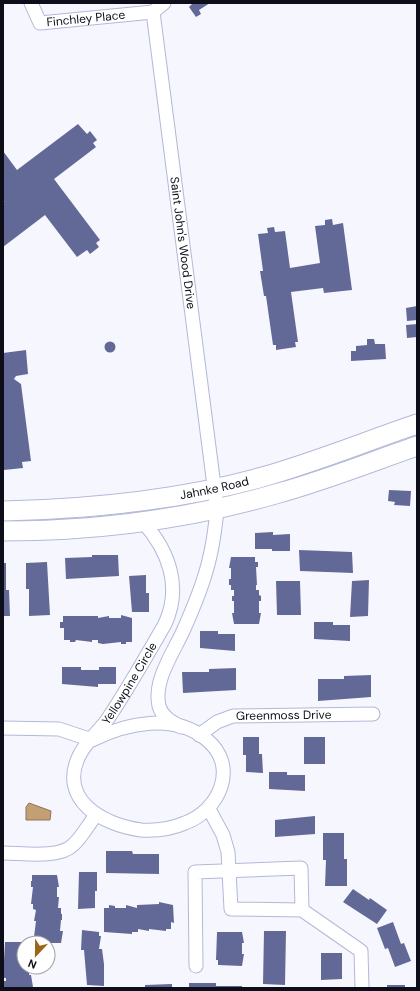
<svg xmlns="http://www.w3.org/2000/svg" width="420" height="991" font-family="'DM Sans',sans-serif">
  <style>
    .water { fill: #c49f73; stroke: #8d7458 }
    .building { fill: #636997 }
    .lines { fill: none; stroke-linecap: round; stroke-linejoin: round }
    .street-casing { stroke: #b3b8d7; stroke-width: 15 }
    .secondary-casing { stroke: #b3b8d7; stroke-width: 21 }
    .street { stroke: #fff; stroke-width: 13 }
    .secondary { stroke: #fff; stroke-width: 19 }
    .labels { text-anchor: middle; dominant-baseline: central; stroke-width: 4; stroke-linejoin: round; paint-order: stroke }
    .street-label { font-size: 12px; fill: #0d0e19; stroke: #fff }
  </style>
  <rect width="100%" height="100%" fill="#f6f7fe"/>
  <path class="water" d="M29 803 51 811 50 820H26V807Z"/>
  <path class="building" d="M193 3H210L199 10 201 14 196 17 189 7Z
    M78 124 87 134 90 131 97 140 93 143 96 147 54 179 100 240 96 243 99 247 90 254 87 250 77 257 45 215 3 247V201L5 202 3 200V151L17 170Z
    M332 219 333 225 343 223 352 290 324 293 323 288 291 292 298 342H295L296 347 276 350V345H273L266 296H264L260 271H263L258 234 268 233 267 228 274 227 275 232 285 231 290 268 320 263 315 226 325 225V220Z
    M417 306V320L407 321 406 308Z
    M417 324V337L407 338 406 325Z
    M367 339H374L375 344H385L386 359 351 361V351H356V346L367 345Z
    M104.5 347a5.5 5.5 0 1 1 11 0a5.5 5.5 0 1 1-11 0Z
    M26 350 28 374 16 376 14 379 21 384 31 461 22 462 23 468 4 470 3 353Z
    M389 490 411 491 410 506 394 505 395 502 388 501Z
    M273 532V535L290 534V551H272V549H255V533Z
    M299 550 352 552 353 573 300 571Z
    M92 555H118L119 576 66 579 65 558 92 557Z
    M231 557H255V562H258V567H256L257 585H256V590H259V595L261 596V601H259V613H261L259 624H234L232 613H234V601H232V596H234V590H231V585H229V579H231V568H229Z
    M47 562 50 615 29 616V589H26V563Z
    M3 563H6V590H9L10 616H3Z
    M146 575V593H149V612H132L129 576Z
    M369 580 368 616 350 617 352 581Z
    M276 581H300L301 615H277Z
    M121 615 132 618V642H126V644H121V642L103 644 98 643V640H92V642L76 640 75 642H70V640H64V628H60V622H63V616H98V618L109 616V618H121Z
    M314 622H333V625H350V641L314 639Z
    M200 631H218V634H235V651L200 648Z
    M62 667H81V670H99V667H116V684H98V687L62 684Z
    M236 668V690L183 693 182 672H209V669Z
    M371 675V697L318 701V679H344V676Z
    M243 737H259V754H262L263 773 246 772V755H243Z
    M304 737H325V764H304Z
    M269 772H287V775H305V791L269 789Z
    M315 816V834L275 837V820Z
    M323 833H344V859H347V886H325L326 860H323Z
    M106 851H132L133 854H159V874L106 873Z
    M79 872H97V891H95V908L78 909Z
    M32 875H57L59 887H57V897H59L58 908H61V914H62V920H61L60 931H63L61 943H36V937H34L36 921H34L36 910 33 909V904H31L33 887H31V881H32Z
    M353 889 369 900 370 898 387 910 377 924 343 902Z
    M159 902 173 905 174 923 171 922V929H166V931L149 929V931L138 929V932H132V934L104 932V908H109V905L115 906V908H126V905L137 908V905L159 904Z
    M393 922 401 944 404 943 411 961 395 967 388 948 385 949 377 928Z
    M82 930 99 932V936H101L99 949H102L104 964V986L87 985 84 950H81Z
    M264 931H286L285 985 263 984Z
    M217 932H242L244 943H242V954H244L242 966 218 965V960H216Z
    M5 942H24V967H30L29 975H31L33 987 4 988V981H6V978H3Z
    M321 953H342V979L321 980Z
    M189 983H216V986H242V988H189Z
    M172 984V988H145V985Z
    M387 985H405V988H387Z"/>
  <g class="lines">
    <g class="street-casing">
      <g id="street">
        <path id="s1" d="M31 3 40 23 153 12"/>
        <path id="s2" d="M164 3 153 12 217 509C215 532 211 558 203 581 198 597 191 613 184 629 174 652 153 680 159 706 162 717 172 722 181 727"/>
        <path d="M3 728 59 729 92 740"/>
        <path id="s3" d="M199 735 217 722 233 716 373 714"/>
        <path id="s4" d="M92 740C127 723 173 713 206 739 240 766 219 811 185 823 171 829 156 831 141 830 103 825 58 800 79 756 86 741 100 731 109 717 129 687 147 655 165 624 182 587 169 551 143 522"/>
        <path d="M209 809 223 835 228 852 231 909 302 910 361 951 362 988"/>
        <path d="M3 853C22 853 59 859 73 845 82 837 88 825 96 815"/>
        <path d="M196 966 195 872 301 868 302 910"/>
      </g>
    </g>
    <g class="secondary-casing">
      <g id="secondary">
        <path id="s5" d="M3 511C89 509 175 501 259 478 313 463 364 442 417 424"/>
        <path d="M3 531C96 531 189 519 279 493 326 480 371 462 417 446"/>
      </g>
    </g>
    <use href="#street" class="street"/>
    <use href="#secondary" class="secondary"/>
  </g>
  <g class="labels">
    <g class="street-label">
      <text stroke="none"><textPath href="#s1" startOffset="68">Finchley Place</textPath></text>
      <text stroke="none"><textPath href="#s2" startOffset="247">Saint John's Wood Drive</textPath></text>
      <text stroke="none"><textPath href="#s5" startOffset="213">Jahnke Road</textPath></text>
      <text stroke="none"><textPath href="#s4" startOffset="475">Yellowpine Circle</textPath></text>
      <text stroke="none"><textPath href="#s3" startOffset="90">Greenmoss Drive</textPath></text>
    </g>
  </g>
  <rect width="420" height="991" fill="none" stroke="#0d0e19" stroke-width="8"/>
  <g transform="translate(36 955) rotate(202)"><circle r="19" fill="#ffffff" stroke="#9e9fa3"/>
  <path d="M0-3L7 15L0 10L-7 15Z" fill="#99661c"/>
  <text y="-6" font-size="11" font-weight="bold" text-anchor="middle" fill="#0d0e19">N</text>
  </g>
</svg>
